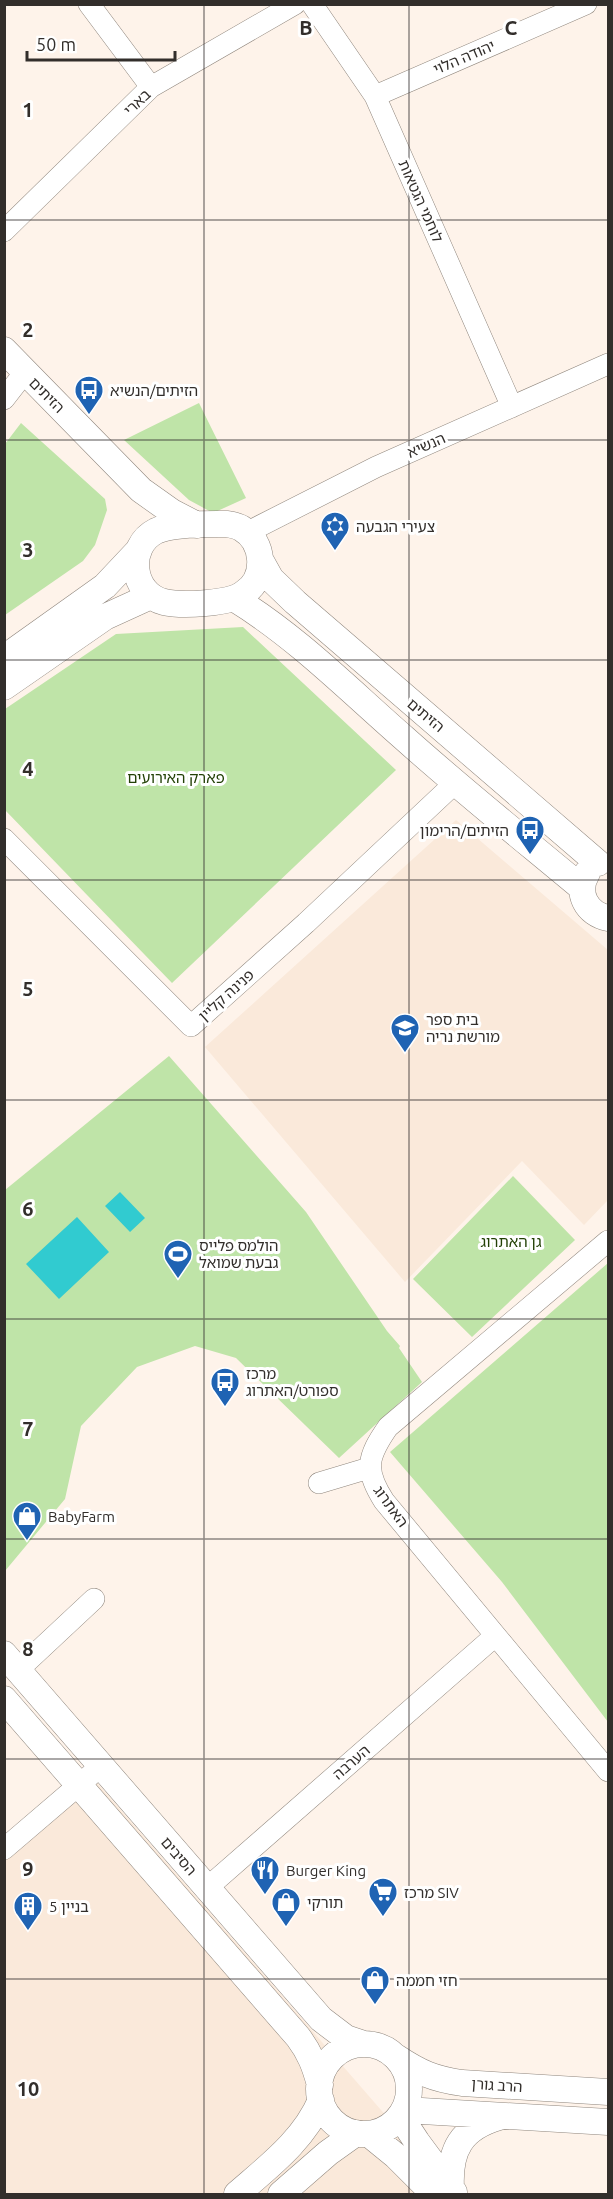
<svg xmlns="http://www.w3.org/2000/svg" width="613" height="2199" font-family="Ubuntu,'Noto Sans Hebrew',sans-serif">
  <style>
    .built { fill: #fae9da }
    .green { fill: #bfe4a8 }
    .water { fill: #31cbd0 }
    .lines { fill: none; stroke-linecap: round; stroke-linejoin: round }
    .minor-casing { stroke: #90877e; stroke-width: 22 }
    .tertiary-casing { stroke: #90877e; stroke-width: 27 }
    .minor { stroke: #fff; stroke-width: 21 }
    .tertiary { stroke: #fff; stroke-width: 26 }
    .grid { fill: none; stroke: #322e2b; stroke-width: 1.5; stroke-opacity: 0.55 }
    .labels { text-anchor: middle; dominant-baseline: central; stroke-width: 6; stroke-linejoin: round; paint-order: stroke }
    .street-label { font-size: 15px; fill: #322e2b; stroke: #fff }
    .poi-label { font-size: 15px; fill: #322e2b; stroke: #fff; text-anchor: start }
    .park-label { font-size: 15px; fill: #234106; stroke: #fff }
    .grid-label { font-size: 20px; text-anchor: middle; font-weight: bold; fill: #322e2b; stroke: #fff; stroke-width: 6; stroke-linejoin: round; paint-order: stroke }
  </style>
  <rect width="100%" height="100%" fill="#fef3ea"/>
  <path class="built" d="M456 820 608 950V1200L584 1225 522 1161 405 1282 205 1047Z
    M90 1775 454 2194H5L4 1849Z"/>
  <path class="green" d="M199 403 246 498 213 513 189 500 124 440Z
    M21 423 105 499 107 510 95 545 83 561 5 615V444Z
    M243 627 396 770 172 983 5 810V709L116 634Z
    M169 1056 306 1212 387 1331 400 1346 399 1348 422 1382 339 1458 236 1358 195 1346 137 1367 81 1426 65 1499 5 1571V1190Z
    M513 1176 575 1240 472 1337 413 1279Z
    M608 1263V1722L502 1582 390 1452Z"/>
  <path class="water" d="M120 1192 145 1218 130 1232 105 1206Z
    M77 1217 109 1252 59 1299 26 1264Z"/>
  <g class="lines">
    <g class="minor-casing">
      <path id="minor" d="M89 4 151 87
        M312 4 375 96 512 407
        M375 96 586 4
        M4 231 151 87 295 4
        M4 399 25 372
        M246 533 376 467 608 364
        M4 839 191 1026 306 923 455 783
        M608 1241 388 1427C367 1457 364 1470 384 1501L608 1771
        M319 1483 369 1468
        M18 1670 94 1599
        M4 1849 101 1766
        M207 1888 495 1636"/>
    </g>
    <g class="tertiary-casing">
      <path id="tertiary" d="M4 350 141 490 172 512 197 525
        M228 524C232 525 237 526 241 528 265 542 267 578 244 593 230 604 181 606 164 602 131 594 126 546 156 531 173 523 208 524 228 524Z
        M261 561 271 579 295 602 598 863
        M235 599C297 637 349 690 404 738 462 790 522 838 582 888
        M4 658 105 586 137 552
        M4 687 105 617 151 596
        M587 873C575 893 587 914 608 918
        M4 1654 321 2019 346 2038 364 2044
        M4 1699 298 2037C310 2053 315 2066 320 2085
        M319 2089a45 45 0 1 1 90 0a45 45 0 1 1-90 0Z
        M396 2057C420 2073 434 2079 462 2083L608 2092
        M405 2110 608 2122
        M400 2116 417 2142 454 2192
        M369 2134 396 2156 434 2194
        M451 2188C449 2150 461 2128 499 2117
        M237 2194C269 2166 304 2140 321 2100
        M281 2194 328 2153 356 2133"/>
    </g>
    <use href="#minor" class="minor"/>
    <use href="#tertiary" class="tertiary"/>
  </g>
  <path class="grid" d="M204 4V2194M409 4V2194M4 220H608M4 440H608M4 660H608M4 880H608M4 1100H608M4 1319H608M4 1539H608M4 1759H608M4 1979H608"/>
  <defs>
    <g id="bus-pin" transform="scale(1.5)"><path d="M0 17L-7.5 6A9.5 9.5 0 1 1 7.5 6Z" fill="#1f63b3" stroke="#fff"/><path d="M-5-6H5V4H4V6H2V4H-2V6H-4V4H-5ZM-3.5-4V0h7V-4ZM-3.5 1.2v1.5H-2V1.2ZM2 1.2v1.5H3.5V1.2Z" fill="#fff"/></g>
    <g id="synagogue-pin" transform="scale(1.5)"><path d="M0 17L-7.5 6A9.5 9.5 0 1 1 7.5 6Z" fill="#1f63b3" stroke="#fff"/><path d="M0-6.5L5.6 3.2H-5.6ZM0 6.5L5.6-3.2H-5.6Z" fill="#fff"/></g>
    <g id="school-pin" transform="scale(1.5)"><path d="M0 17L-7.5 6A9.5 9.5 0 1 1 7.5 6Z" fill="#1f63b3" stroke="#fff"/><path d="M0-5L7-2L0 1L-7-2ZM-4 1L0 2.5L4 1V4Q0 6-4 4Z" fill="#fff"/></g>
    <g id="stadium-pin" transform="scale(1.5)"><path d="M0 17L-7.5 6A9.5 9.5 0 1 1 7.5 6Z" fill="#1f63b3" stroke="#fff"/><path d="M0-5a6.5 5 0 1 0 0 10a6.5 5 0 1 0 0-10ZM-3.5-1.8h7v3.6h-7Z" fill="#fff"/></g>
    <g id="shop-pin" transform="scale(1.5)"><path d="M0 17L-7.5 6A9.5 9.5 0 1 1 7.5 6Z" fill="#1f63b3" stroke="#fff"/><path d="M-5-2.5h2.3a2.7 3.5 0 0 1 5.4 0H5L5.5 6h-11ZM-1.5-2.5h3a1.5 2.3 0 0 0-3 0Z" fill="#fff"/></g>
    <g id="restaurant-pin" transform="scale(1.5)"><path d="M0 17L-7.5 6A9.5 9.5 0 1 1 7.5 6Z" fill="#1f63b3" stroke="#fff"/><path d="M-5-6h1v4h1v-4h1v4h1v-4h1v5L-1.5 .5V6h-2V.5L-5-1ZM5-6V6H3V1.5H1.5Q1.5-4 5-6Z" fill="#fff"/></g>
    <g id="supermarket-pin" transform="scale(1.5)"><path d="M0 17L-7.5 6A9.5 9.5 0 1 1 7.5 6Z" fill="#1f63b3" stroke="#fff"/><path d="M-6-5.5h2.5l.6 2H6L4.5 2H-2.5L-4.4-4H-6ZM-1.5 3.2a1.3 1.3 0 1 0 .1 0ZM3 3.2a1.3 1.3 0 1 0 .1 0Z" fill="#fff"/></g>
    <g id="building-pin" transform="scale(1.5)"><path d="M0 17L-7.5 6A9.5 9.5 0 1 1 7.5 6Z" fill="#1f63b3" stroke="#fff"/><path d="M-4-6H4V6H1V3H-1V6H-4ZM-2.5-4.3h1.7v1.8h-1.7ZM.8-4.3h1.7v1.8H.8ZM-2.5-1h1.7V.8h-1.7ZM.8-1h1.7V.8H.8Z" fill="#fff"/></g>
  </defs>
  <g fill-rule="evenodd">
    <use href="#bus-pin" x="89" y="390"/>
    <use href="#synagogue-pin" x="335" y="526"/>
    <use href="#bus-pin" x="530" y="830"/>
    <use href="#school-pin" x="405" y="1028"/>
    <use href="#stadium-pin" x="178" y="1254"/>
    <use href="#bus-pin" x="225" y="1382"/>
    <use href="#shop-pin" x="27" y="1516"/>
    <use href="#restaurant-pin" x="265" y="1870"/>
    <use href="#supermarket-pin" x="383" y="1892"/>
    <use href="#shop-pin" x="286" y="1902"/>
    <use href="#building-pin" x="28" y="1906"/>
    <use href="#shop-pin" x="375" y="1980"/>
  </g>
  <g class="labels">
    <g class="street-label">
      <text transform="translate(464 57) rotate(-23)">יהודה הלוי</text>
      <text transform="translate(137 102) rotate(-43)">בארי</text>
      <text transform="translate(421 201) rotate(66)">לוחמי הגטאות</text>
      <text transform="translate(47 395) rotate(45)">הזיתים</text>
      <text transform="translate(426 445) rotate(-24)">הנשיא</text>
      <text transform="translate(426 715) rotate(40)">הזיתים</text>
      <text transform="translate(226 995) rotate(-42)">פנינה קליין</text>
      <text transform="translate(391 1506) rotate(54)">האתרוג</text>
      <text transform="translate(351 1762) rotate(-41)">הערבה</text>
      <text transform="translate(179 1856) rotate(49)">הסיבים</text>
      <text transform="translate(497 2085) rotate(4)">הרב גורן</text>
    </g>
    <g class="poi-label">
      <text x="110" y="390">הזיתים/הנשיא</text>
      <text x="356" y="526">צעירי הגבעה</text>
      <text x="509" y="830" text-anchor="end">הזיתים/הרימון</text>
      <text x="426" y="1019">בית ספר<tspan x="426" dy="17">מורשת נריה</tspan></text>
      <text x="199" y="1245">הולמס פלייס<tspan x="199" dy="17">גבעת שמואל</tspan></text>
      <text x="246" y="1373">מרכז<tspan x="246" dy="17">ספורט/האתרוג</tspan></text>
      <text x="48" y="1516">BabyFarm</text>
      <text x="286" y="1870">Burger King</text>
      <text x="404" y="1892">מרכז SIV</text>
      <text x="307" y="1902">תורקי</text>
      <text x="49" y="1906">בניין 5</text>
      <text x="396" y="1980">חזי חממה</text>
    </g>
    <g class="park-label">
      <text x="176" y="777">פארק האירועים</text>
      <text x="511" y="1241">גן האתרוג</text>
    </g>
  </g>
  <g class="grid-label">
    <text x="306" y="35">B</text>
    <text x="511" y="35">C</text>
    <text x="28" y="117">1</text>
    <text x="28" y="337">2</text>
    <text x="28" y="557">3</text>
    <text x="28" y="776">4</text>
    <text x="28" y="996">5</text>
    <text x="28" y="1216">6</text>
    <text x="28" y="1436">7</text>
    <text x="28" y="1656">8</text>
    <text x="28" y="1876">9</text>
    <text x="28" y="2096">10</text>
  </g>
  <rect width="613" height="2199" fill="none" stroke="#322e2b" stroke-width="12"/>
  <path d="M27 51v9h148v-9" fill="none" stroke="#322e2b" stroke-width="3"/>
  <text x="36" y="51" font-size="18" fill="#322e2b" stroke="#ffffff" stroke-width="4.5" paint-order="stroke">50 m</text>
</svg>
